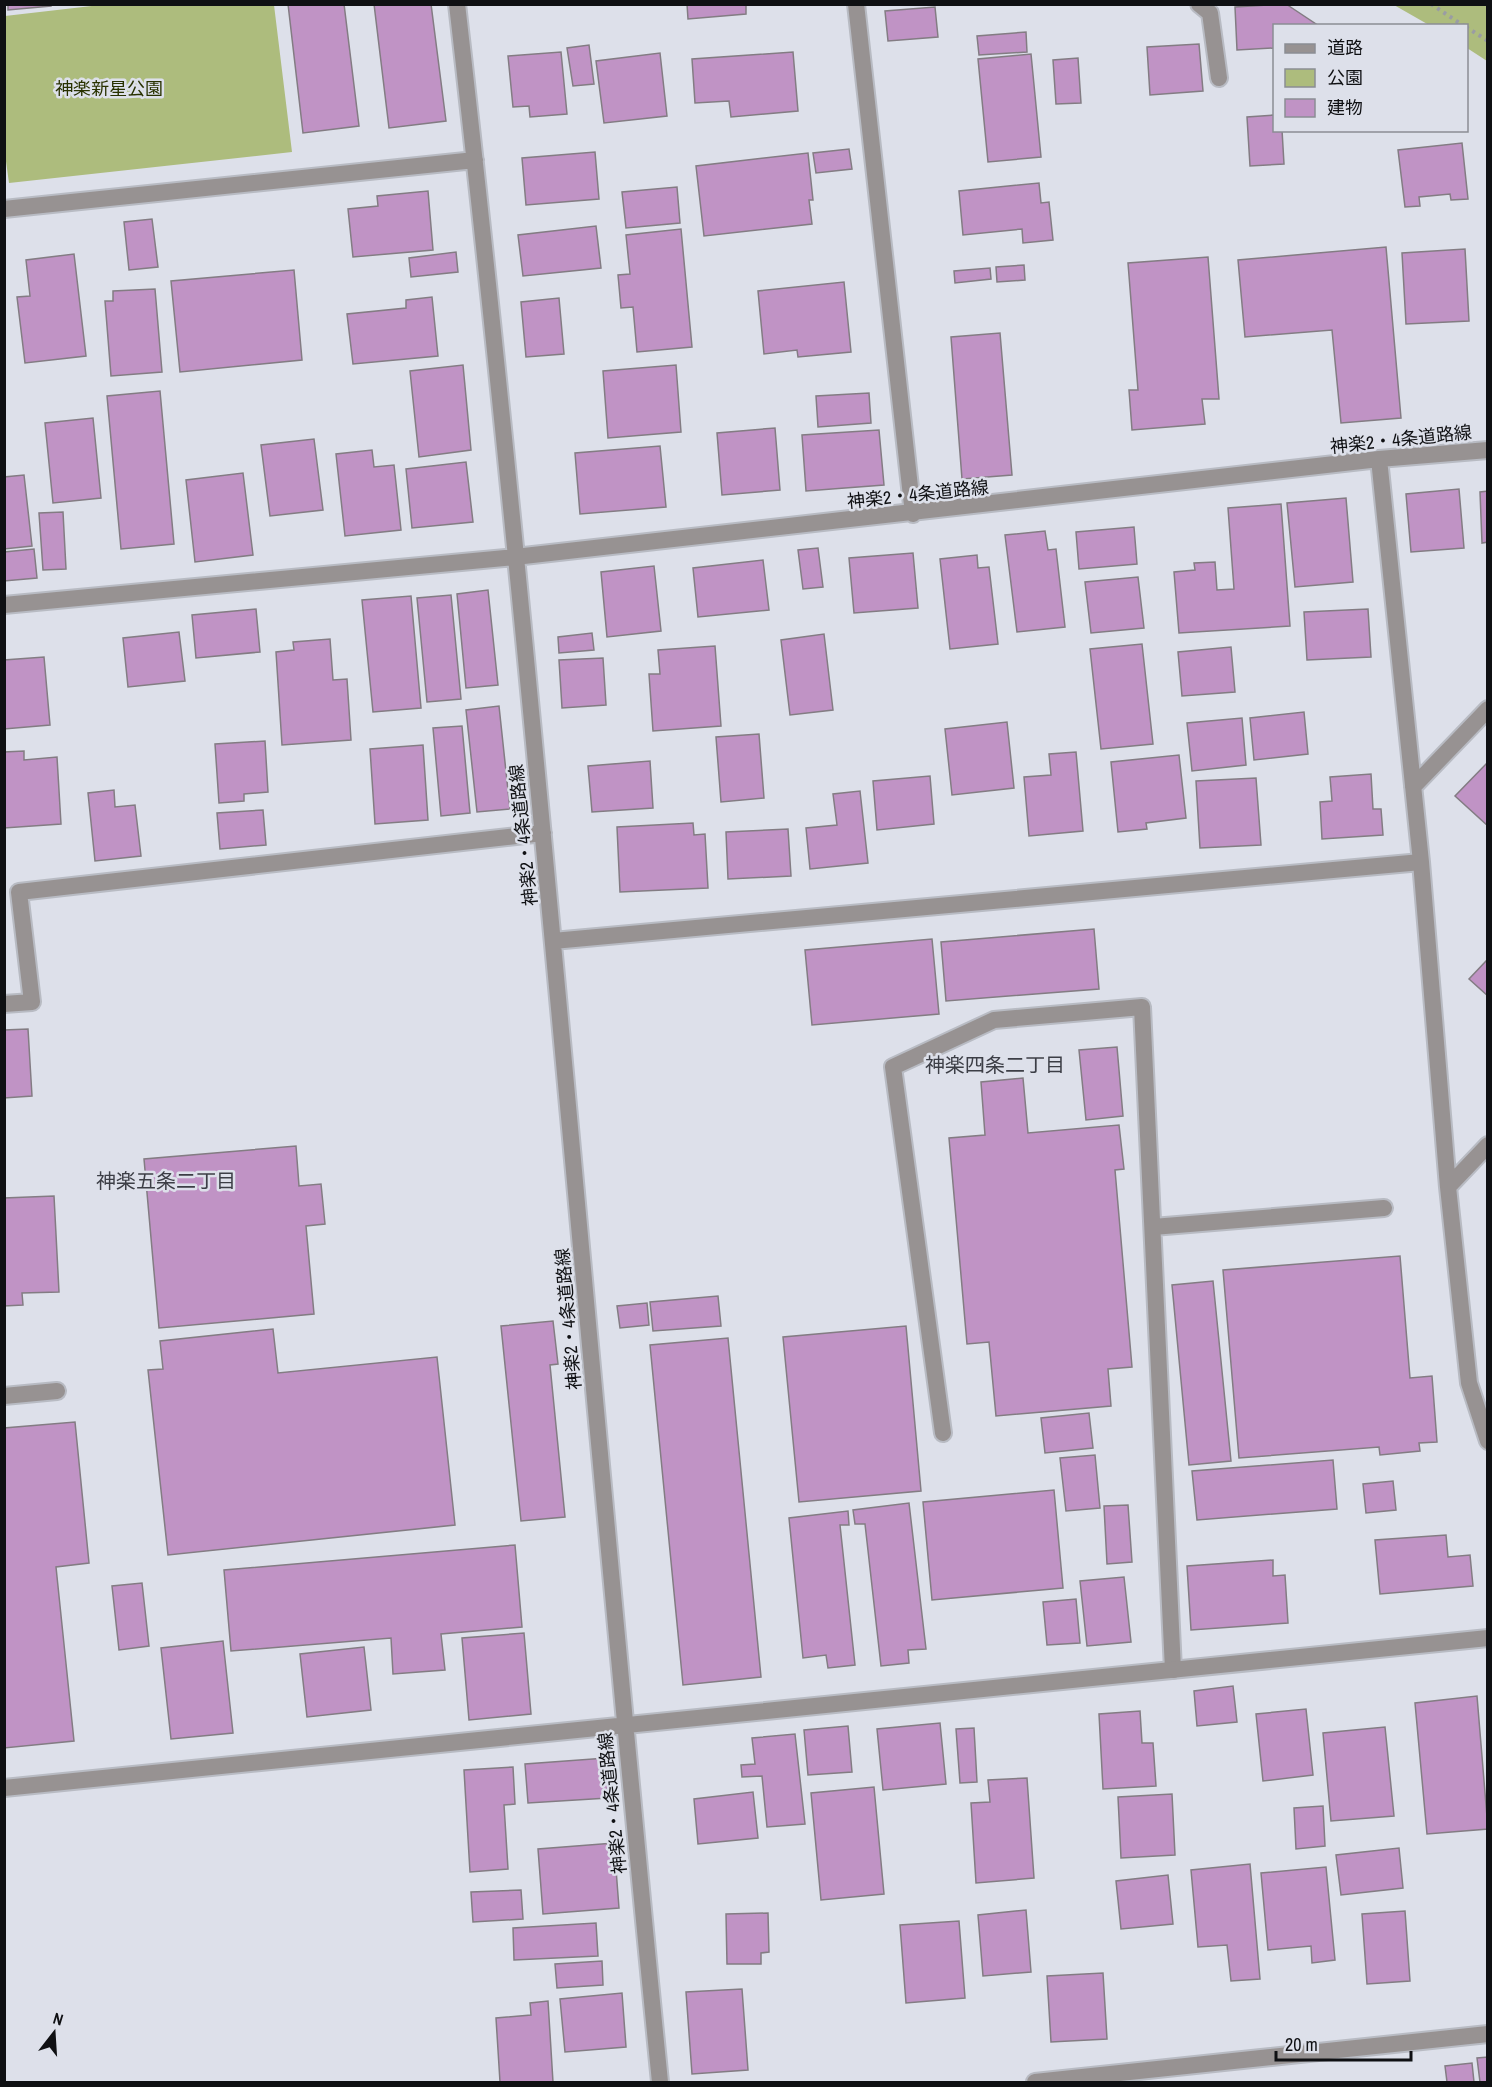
<svg xmlns="http://www.w3.org/2000/svg" width="1492" height="2087" font-family="'Archivo Narrow','Noto Sans JP',sans-serif">
  <style>
    .green { fill: #adbc7d }
    .building { fill: #c093c5; stroke: #837c83; stroke-width: 1.5 }
    .lines { fill: none; stroke-linecap: round; stroke-linejoin: round }
    .service-casing { stroke: #b8bbc3; stroke-width: 20 }
    .minor-casing { stroke: #b8bbc3; stroke-width: 20 }
    .path { stroke: #9a9ca4; stroke-width: 4; stroke-dasharray: 3 4.5; stroke-linecap: butt }
    .service { stroke: #979292; stroke-width: 16 }
    .minor { stroke: #979292; stroke-width: 16 }
    .labels { text-anchor: middle; dominant-baseline: central; stroke-width: 5; stroke-linejoin: round; paint-order: stroke }
    .park-label { font-size: 18px; fill: #283100; stroke: #dde0ea }
    .street-label { font-size: 18px; fill: #0f1013; stroke: #dde0ea }
    .neighbourhood-label { font-size: 20px; fill: #3c3e46; stroke: #dde0ea }
  </style>
  <rect width="100%" height="100%" fill="#dde0ea"/>
  <path class="green" d="M109 4 274 5 292 152 9 183 4 147 5 16Z
    M1394 5H1487V61L1467 48 1466 26 1429 25Z"/>
  <path class="building" d="M8 4H51V6L8 10Z
    M288 4H344L359 126 303 133Z
    M374 4H431L446 121 389 128Z
    M687 4H746V14L688 19Z
    M1286 4 1319 26H1274V48L1237 50 1235 7Z
    M935 7 938 37 888 41 885 11Z
    M1026 32 1027 52 979 55 977 36Z
    M1199 44 1203 91 1150 95 1147 47Z
    M589 45 594 84 573 86 567 48Z
    M561 52 567 114 530 117 529 106 513 107 508 56Z
    M793 52 798 111 731 117 729 101 695 103 692 59Z
    M660 53 667 116 604 123 596 61Z
    M1031 54 1041 157 988 162 978 59Z
    M1078 58 1081 103 1056 104 1053 60Z
    M1274 115V130H1282L1284 164 1250 166 1247 117Z
    M1462 143 1468 199 1451 200 1450 194 1419 197 1420 206 1405 207 1398 150Z
    M849 149 852 169 816 173 813 153Z
    M595 152 599 199 526 205 522 158Z
    M808 153 813 200H809L812 224 704 236 696 166Z
    M1039 183 1041 203 1049 202 1053 240 1023 243 1022 229 963 235 959 191Z
    M677 187 680 223 626 228 622 192Z
    M428 191 433 250 353 257 348 209 378 206 377 196Z
    M152 219 158 267 129 270 124 222Z
    M596 226 601 268 523 276 518 235Z
    M681 229 692 347 637 352 633 307 621 308 618 275 630 274 626 235Z
    M1386 247 1401 418 1341 423 1332 330 1245 337 1238 260Z
    M1465 249 1469 321 1406 324 1402 253Z
    M456 252 458 272 411 277 409 258Z
    M74 254 86 356 25 363 17 297 30 296 26 260Z
    M1208 257 1219 399H1202L1205 424 1132 430 1129 390H1138L1128 263Z
    M1024 265 1025 280 997 282 996 267Z
    M990 268 991 279 955 283 954 271Z
    M294 270 302 360 180 372 171 281Z
    M844 282 851 352 798 357 797 350 764 354 758 291Z
    M155 289 162 372 111 376 105 301H113V291Z
    M432 297 438 356 353 364 347 314 406 308V300Z
    M559 298 564 354 526 357 521 302Z
    M1000 333 1012 475 962 479 951 337Z
    M463 365 471 450 419 457 410 371Z
    M676 365 681 432 608 438 603 371Z
    M160 391 174 544 121 549 107 396Z
    M869 393 871 423 818 427 816 396Z
    M93 418 101 498 53 503 45 423Z
    M775 428 780 490 722 495 717 433Z
    M879 430 884 485 806 491 802 435Z
    M314 439 323 510 270 516 261 445Z
    M660 446 666 507 580 514 575 453Z
    M372 450 374 467 394 465 401 530 345 536 336 454Z
    M466 462 473 522 412 528 406 469Z
    M243 473 253 555 195 562 186 480Z
    M24 475 32 546 4 549V477Z
    M1459 489 1464 548 1411 552 1406 494Z
    M1488 491V542L1482 543 1480 492Z
    M1346 498 1353 582 1295 587 1287 503Z
    M1281 504 1290 626 1179 633 1174 572 1195 570 1194 563 1215 562 1217 590 1234 589 1228 508Z
    M63 512 66 569 43 570 39 513Z
    M1134 527 1137 564 1079 569 1076 532Z
    M1045 531 1048 550 1056 549 1065 627 1017 632 1005 535Z
    M818 548 823 587 803 589 798 550Z
    M34 549 37 578 4 581V552Z
    M913 553 918 608 854 613 849 558Z
    M977 555 978 568 989 567 998 644 950 649 940 559Z
    M763 560 769 610 698 617 693 568Z
    M654 566 661 631 607 637 601 572Z
    M1138 577 1144 628 1091 633 1085 582Z
    M488 590 498 685 466 688 457 594Z
    M451 595 461 699 427 702 417 598Z
    M411 596 421 708 373 712 362 600Z
    M256 609 260 652 196 658 192 615Z
    M1368 609 1371 657 1307 660 1304 612Z
    M179 632 185 681 128 687 123 638Z
    M592 633 594 650 559 653 558 637Z
    M824 634 833 710 790 715 781 640Z
    M330 639 333 680 347 679 351 740 282 745 276 652 294 650 293 642Z
    M1142 644 1153 744 1101 749 1090 649Z
    M715 646 721 726 653 731 649 674H660L658 650Z
    M1231 647 1235 692 1182 696 1178 652Z
    M44 657 50 725 4 729V660Z
    M603 658 606 705 562 708 559 660Z
    M499 706 510 809 477 812 466 710Z
    M1304 712 1308 754 1254 760 1250 718Z
    M1242 718 1246 765 1192 771 1187 723Z
    M1007 722 1014 788 952 795 945 729Z
    M462 726 470 813 441 816 433 728Z
    M759 734 764 798 721 802 716 737Z
    M265 741 268 792 244 794V801L219 803 215 744Z
    M423 745 428 820 375 824 370 749Z
    M24 751V760L57 757 61 824 4 828V752Z
    M1076 752 1083 831 1029 836 1024 777 1051 775 1049 754Z
    M1179 755 1186 818 1146 823 1147 829 1118 832 1111 762Z
    M650 761 653 808 592 812 588 766Z
    M1488 762V826L1455 796Z
    M1371 774 1373 809H1381L1383 835 1322 839 1320 802 1332 801 1330 777Z
    M930 776 934 824 877 830 873 781Z
    M1256 778 1261 845 1200 848 1196 781Z
    M114 790 115 807 135 805 141 856 95 861 88 793Z
    M860 791 868 863 810 869 806 828 837 825 833 794Z
    M263 810 266 845 220 849 217 813Z
    M693 823 694 835 705 834 708 888 620 892 617 827Z
    M788 829 791 876 728 879 726 832Z
    M1094 929 1099 989 946 1001 941 942Z
    M932 939 939 1014 812 1025 805 950Z
    M1488 959V996L1469 979Z
    M28 1029 32 1096 4 1098V1030Z
    M1117 1047 1123 1116 1086 1120 1079 1050Z
    M1023 1078 1028 1133 1119 1125 1124 1169 1115 1170 1132 1367 1108 1369 1111 1406 996 1416 989 1342 967 1344 949 1138 985 1135 981 1082Z
    M296 1146 299 1186 321 1184 325 1224 306 1226 314 1314 159 1328 144 1159Z
    M54 1196 59 1292 22 1293 23 1305 4 1306V1198Z
    M1400 1256 1410 1378 1432 1376 1437 1442 1419 1443 1420 1451 1380 1455 1379 1447 1239 1458 1223 1270Z
    M1213 1281 1231 1461 1189 1465 1172 1285Z
    M718 1296 721 1326 653 1331 650 1302Z
    M647 1303 649 1325 620 1328 617 1306Z
    M553 1321 558 1364 550 1365 565 1517 521 1521 501 1326Z
    M906 1326 921 1491 799 1502 783 1337Z
    M273 1329 278 1373 437 1357 455 1525 168 1555 148 1370 163 1369 160 1341Z
    M728 1338 761 1677 683 1685 650 1345Z
    M1089 1413 1093 1448 1045 1453 1041 1418Z
    M75 1422 89 1563 56 1567 74 1741 4 1748V1428Z
    M1095 1455 1100 1508 1066 1511 1060 1458Z
    M1333 1460 1337 1509 1197 1520 1192 1471Z
    M1393 1481 1396 1510 1366 1513 1363 1484Z
    M1054 1490 1063 1588 932 1600 923 1502Z
    M909 1503 926 1649 908 1650 909 1663 881 1666 865 1524H855L853 1510Z
    M1128 1505 1132 1562 1107 1564 1104 1506Z
    M848 1511 849 1525H840L855 1665 828 1668 826 1655 803 1658 789 1518Z
    M1446 1535 1448 1557 1470 1555 1473 1586 1380 1594 1375 1540Z
    M515 1545 522 1627 441 1634 445 1670 393 1674 391 1638 231 1651 224 1570Z
    M1273 1560V1576L1285 1575 1288 1623 1191 1630 1187 1566Z
    M1124 1577 1131 1642 1087 1646 1080 1581Z
    M142 1583 149 1646 119 1650 112 1586Z
    M1076 1599 1080 1643 1047 1645 1043 1602Z
    M524 1633 531 1714 469 1720 462 1638Z
    M223 1641 233 1733 171 1739 161 1648Z
    M364 1647 371 1710 307 1717 300 1654Z
    M1233 1686 1237 1722 1197 1726 1194 1691Z
    M1477 1696 1488 1829 1427 1834 1415 1703Z
    M1306 1709 1313 1775 1263 1781 1256 1714Z
    M1140 1711 1142 1743H1153L1156 1786 1103 1789 1099 1714Z
    M940 1723 946 1784 883 1790 877 1729Z
    M848 1726 852 1772 808 1775 804 1730Z
    M1385 1727 1394 1816 1331 1821 1323 1733Z
    M974 1728 977 1782 960 1783 956 1729Z
    M795 1734 805 1824 767 1827 762 1776 742 1777 741 1765 755 1764 752 1738Z
    M606 1758 608 1798 528 1803 525 1764Z
    M513 1767 515 1804 504 1805 508 1869 470 1872 464 1770Z
    M1027 1778 1034 1878 976 1883 971 1803 990 1802 988 1780Z
    M874 1787 884 1894 821 1900 811 1793Z
    M753 1792 758 1838 698 1844 694 1799Z
    M1172 1794 1175 1855 1121 1858 1118 1797Z
    M1323 1806 1325 1846 1296 1849 1294 1808Z
    M614 1843 619 1908 543 1914 538 1849Z
    M1399 1848 1403 1888 1341 1895 1336 1855Z
    M1250 1864 1260 1979 1231 1981 1227 1945 1198 1947 1191 1870Z
    M1326 1867 1335 1960 1312 1963 1311 1946 1268 1950 1261 1873Z
    M1168 1875 1173 1924 1121 1929 1116 1881Z
    M521 1890 523 1919 473 1922 471 1892Z
    M1026 1910 1031 1972 983 1976 978 1915Z
    M1405 1911 1410 1981 1367 1984 1362 1914Z
    M768 1913 769 1952 761 1953V1964H727L726 1914Z
    M959 1921 965 1998 906 2003 900 1925Z
    M596 1923 598 1956 514 1960 513 1928Z
    M602 1961 603 1985 557 1988 555 1964Z
    M1103 1973 1107 2039 1051 2042 1047 1976Z
    M742 1989 748 2070 692 2074 686 1992Z
    M622 1993 626 2047 565 2052 560 1999Z
    M548 2001 553 2082H500L496 2018 531 2015 530 2003Z
    M1488 2057V2082H1480L1477 2058Z
    M1472 2063 1474 2082H1447L1445 2066Z"/>
  <g class="lines">
    <g class="service-casing">
      <path id="service" d="M1199 4 1210 13 1219 78
        M1153 1227 1384 1208
        M943 1433 893 1067 994 1020 1142 1007 1173 1670"/>
    </g>
    <g class="minor-casing">
      <path id="minor" d="M457 4C537 696 590 1390 660 2082
        M856 4 913 514
        M4 209 475 160
        M1379 459 1421 862 1448 1187 1469 1383 1488 1441
        M4 605 515 557 1379 459 1488 450
        M1413 787 1488 709
        M553 941 1421 862
        M4 1004 32 1002 19 892 543 833
        M1448 1187 1488 1145
        M4 1396 57 1391
        M4 1788 1488 1638
        M1035 2082 1488 2034"/>
    </g>
    <path class="path" d="M1431 4 1464 26
      M1466 27 1488 41"/>
    <use href="#service" class="service"/>
    <use href="#minor" class="minor"/>
  </g>
  <g class="labels">
    <g class="park-label">
      <text x="109" y="88">神楽新星公園</text>
    </g>
    <g class="street-label">
      <text transform="translate(1401 439) rotate(-6)">神楽2・4条道路線</text>
      <text transform="translate(918 494) rotate(-6)">神楽2・4条道路線</text>
      <text transform="translate(523 835) rotate(-96)">神楽2・4条道路線</text>
      <text transform="translate(568 1319) rotate(-95)">神楽2・4条道路線</text>
      <text transform="translate(612 1803) rotate(-96)">神楽2・4条道路線</text>
    </g>
    <g class="neighbourhood-label">
      <text x="995" y="1064">神楽四条二丁目</text>
      <text x="166" y="1180">神楽五条二丁目</text>
    </g>
  </g>
  <rect width="1492" height="2087" fill="none" stroke="#0f1013" stroke-width="12"/>
  <rect x="1273" y="24" width="195" height="108" fill="#dde0ea" stroke="#8b8d94" stroke-width="1.5"/>
  <rect x="1285" y="44" width="30" height="9" fill="#979292" stroke="#8b8d94" stroke-width="1.5"/>
  <text x="1327" y="54" font-size="18" fill="#0f1013">道路</text>
  <rect x="1285" y="69" width="30" height="18" fill="#adbc7d" stroke="#8b8d94" stroke-width="1.5"/>
  <text x="1327" y="84" font-size="18" fill="#0f1013">公園</text>
  <rect x="1285" y="99" width="30" height="18" fill="#c093c5" stroke="#8b8d94" stroke-width="1.5"/>
  <text x="1327" y="114" font-size="18" fill="#0f1013">建物</text>
  <g transform="translate(54 2033) rotate(17)" stroke="#dde0ea" stroke-width="4.5" paint-order="stroke">
  <path d="M0-4.5L10 22L0 15L-10 22Z" fill="#0f1013"/>
  <text y="-9" font-size="16" font-weight="bold" text-anchor="middle" fill="#0f1013">N</text>
  </g>
  <path d="M1276 2051v9h135v-9" fill="none" stroke="#0f1013" stroke-width="3"/>
  <text x="1285" y="2051" font-size="18" fill="#0f1013" stroke="#dde0ea" stroke-width="4.5" paint-order="stroke">20 m</text>
</svg>
